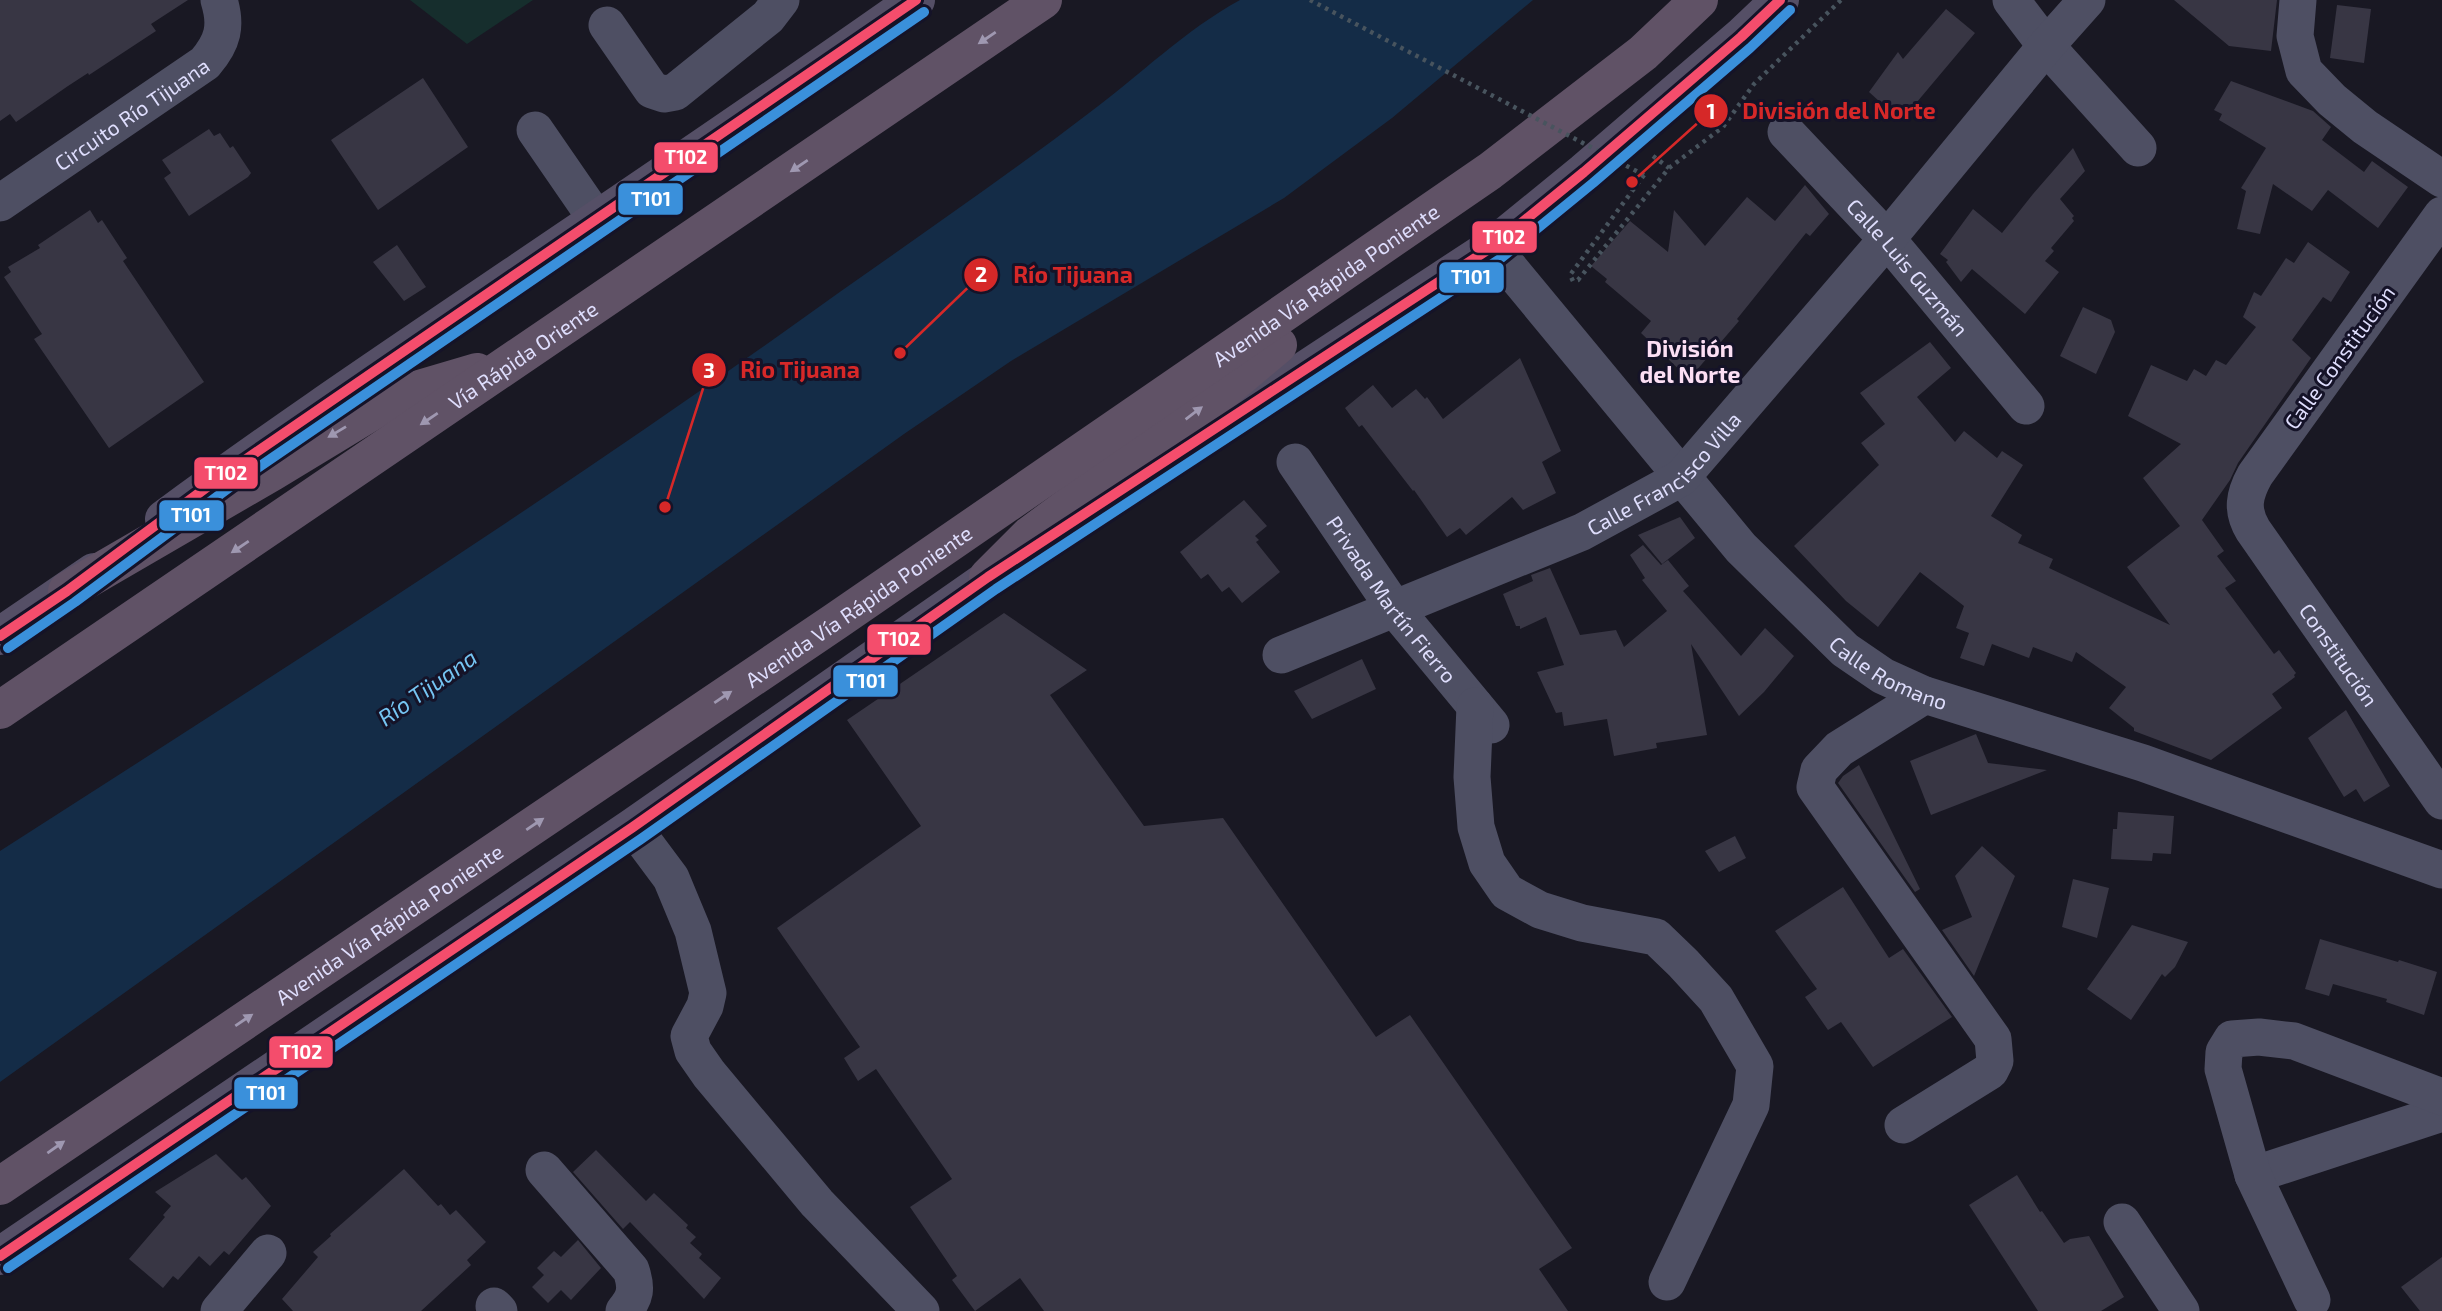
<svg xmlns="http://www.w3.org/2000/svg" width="2442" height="1311" font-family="'Exo 2',sans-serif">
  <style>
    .green { fill: #162e2d }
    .water { fill: #142c47 }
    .building { fill: #383644 }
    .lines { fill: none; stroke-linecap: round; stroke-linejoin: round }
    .path { stroke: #48545e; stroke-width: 4.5; stroke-dasharray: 3.5 5; stroke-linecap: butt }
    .minor { stroke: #4e4f63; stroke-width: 37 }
    .major { stroke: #554f66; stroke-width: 38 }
    .highway { stroke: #605266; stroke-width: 38 }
    .path-bridge { stroke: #48545e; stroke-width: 4.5; stroke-dasharray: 3.5 5; stroke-linecap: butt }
    .bus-1-casing { stroke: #151328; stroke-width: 16 }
    .bus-2-casing { stroke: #151328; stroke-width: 16 }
    .bus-1 { stroke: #f44d6c; stroke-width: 10 }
    .bus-2 { stroke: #3a90db; stroke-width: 10 }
    .oneway { fill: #9f98b1 }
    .labels { text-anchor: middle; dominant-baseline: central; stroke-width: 6; stroke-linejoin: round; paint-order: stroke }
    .street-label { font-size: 21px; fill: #deddfc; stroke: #151328 }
    .neighbourhood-label { font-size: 23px; font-weight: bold; fill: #fcdff4; stroke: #151328 }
    .water-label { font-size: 23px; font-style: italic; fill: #75c4f2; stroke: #151328 }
    .leader { fill: none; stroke: #d62828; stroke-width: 2.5 }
    .callout-dot { fill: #d62828; stroke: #151328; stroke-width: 2.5 }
    .mark-label { font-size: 21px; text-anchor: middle; font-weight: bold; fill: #fff }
    .callout-label { font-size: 23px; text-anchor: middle; font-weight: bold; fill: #d62828; stroke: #151328; stroke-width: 6; stroke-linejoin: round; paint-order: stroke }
    .line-badge { stroke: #151328; stroke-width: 2.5 }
    .badge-label { font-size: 19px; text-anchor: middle; font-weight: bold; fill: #fff }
  </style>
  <rect width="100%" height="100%" fill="#191823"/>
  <path class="green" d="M410 0H533L467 44Z"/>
  <path class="water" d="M1240 0H1533L1392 118 1284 198 1011 361 904 434 0 1082V851C265 681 531 512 788 329 888 257 991 188 1089 113 1139 76 1185 30 1240 0Z"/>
  <path class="building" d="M0 0H188L151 24 156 31 89 75 88 73 68 86 16 122 10 114 0 121Z
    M2174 0H2277L2271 51 2229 46Z
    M2337 5 2371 9 2364 63 2330 58Z
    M1946 9 1975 33 1901 121 1869 92 1898 52 1903 59Z
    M423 78 468 147 378 210 331 140Z
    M2231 81 2313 111 2331 127 2322 140 2364 172 2372 161 2408 187 2378 228 2328 190 2312 211 2273 184 2260 234 2237 229 2246 191 2241 188 2266 148 2219 120 2222 114 2214 110Z
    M209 129 214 136 220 133 230 148 233 146 251 173 248 177 189 216 164 178 171 173 162 160Z
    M2073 148 2085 171 2060 199 2074 216 2072 218 2074 221 2051 248 2054 251 2045 261 2059 272 2025 314 1972 269 1961 282 1946 262 1948 260 1940 254 1973 209 2002 233 2033 194Z
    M1805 185 1829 214 1810 236 1806 233 1737 319 1739 321 1689 379 1641 333 1651 321 1605 282 1607 279 1591 266 1630 221 1668 252 1674 210 1705 246 1747 197 1775 221Z
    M90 210 98 223 102 220 127 258 123 261 204 382 109 448 34 339 42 334 4 277 11 272 8 267 40 248 38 245Z
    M2308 242 2350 272 2331 302 2323 297 2292 340 2311 358 2238 463 2230 480 2202 520 2224 551 2217 556 2236 581 2225 588 2274 654 2279 650 2296 673 2294 675 2295 677 2272 694 2282 708 2211 760 2134 731V728L2109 708 2126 687 2076 652 2072 662 2033 647 2029 658 1992 644 1984 666 1960 658 1969 633 1956 628 1964 606 1920 572 1878 627 1846 601 1794 546 1879 465 1861 443 1885 424 1860 393 1930 342 1951 368 1917 397 1955 442 1964 431 1997 458 2002 451 2023 465 1991 516 2022 535 2018 543 2053 559 2049 568 2170 625 2127 567 2180 526 2143 478 2181 444 2128 416 2151 365 2187 381 2194 369 2206 376 2216 360 2226 365 2256 327 2243 317 2254 292 2261 296 2286 258 2294 263Z
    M397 245 426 287 404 301 373 262Z
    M2083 307 2111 320 2115 332 2096 374 2060 356Z
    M1520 358 1561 451 1542 462 1556 493 1523 510 1512 497 1466 535 1460 528 1447 537 1414 490 1413 491 1362 425 1359 427 1345 408 1373 385 1392 408 1416 389 1425 399 1427 397 1443 419Z
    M1244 500 1267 526 1255 536 1259 540 1256 542 1280 572 1242 603 1229 587 1222 592 1208 574 1201 579 1180 552Z
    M1680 517 1695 538 1662 564 1638 535Z
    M1643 545 1661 565 1668 560 1689 586 1683 591 1741 656 1765 628 1794 656 1764 692 1739 716 1691 644 1707 735 1656 743 1657 748 1614 756 1607 719 1564 726 1562 712 1556 713 1537 672 1564 665 1546 617 1520 629V626H1516L1503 594 1533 581 1531 575 1550 568 1580 635 1616 630 1624 647 1667 611 1642 580 1645 578 1630 555Z
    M1004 613 1087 670 1050 695 1144 826 1223 818 1376 1037 1410 1015 1572 1248 1539 1269 1568 1311H1044L1020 1278 975 1311 952 1280 957 1276 910 1207 952 1179 876 1069 858 1081 844 1058 860 1047 777 928 921 826 847 720Z
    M1362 659 1376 689 1312 719 1294 691Z
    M2346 710 2390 786 2364 802 2356 789 2344 797 2308 738Z
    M1976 734 1988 763 2047 770 1931 815 1910 761Z
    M1859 765 1920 889 1915 892 1838 783 1843 776Z
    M2118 812 2174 816 2171 854 2153 853 2152 861 2111 859 2113 829H2117Z
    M1735 836 1746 858 1719 872 1705 851Z
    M1982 846 2015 876 1974 976 1942 930 1972 917 1955 876Z
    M2073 879 2109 888 2097 938 2062 927Z
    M1843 887 1889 958 1903 949 1952 1017 1873 1067 1841 1022 1828 1030 1805 997 1817 989 1775 931Z
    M2132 925 2188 942 2175 967 2165 977 2162 974 2131 1020 2087 989Z
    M2320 939 2398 962 2399 960 2437 972 2424 1015 2386 1002 2387 999 2333 984 2329 996 2305 989Z
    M596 1150 646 1201 654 1193 688 1225 686 1228 696 1237 690 1243 702 1254 699 1258 721 1278 704 1299 630 1222 623 1229 573 1172Z
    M216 1154 242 1180 246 1177 271 1206 229 1255 224 1251 210 1266 199 1256 178 1280 173 1276 163 1288 129 1259 165 1217 163 1215 171 1206 155 1192Z
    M404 1169 438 1206 441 1204 450 1215 456 1210 486 1242 467 1260 471 1265 421 1311H293L282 1299 318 1257 313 1252 331 1236 330 1234Z
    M2017 1175 2040 1212 2042 1211 2064 1243 2070 1239 2089 1236 2124 1297 2101 1311H2038L1969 1205Z
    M578 1240 601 1268 571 1300 561 1290 548 1303 532 1287 544 1275 537 1268 554 1251 561 1257Z
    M2442 1257V1311H2420L2401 1287Z"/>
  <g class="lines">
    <path class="path" d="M1653 156 1669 168
      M1644 175 1570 275 1573 281 1578 280 1669 168 1723 127 1754 84 1841 0"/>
    <g class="minor">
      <path d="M2011 0 2046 46 2138 148"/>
      <path d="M2298 0 2295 36 2304 71 2332 100 2365 127 2442 179"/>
      <path d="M607 25 652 90 664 94 675 92 768 17 781 0"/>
      <path d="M535 130 597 220"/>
      <path id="s1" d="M1786 132 1887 239 2026 406"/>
      <path id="s2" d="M0 203 205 63C223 42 227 26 219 0"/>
      <path id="s3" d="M2442 215 2255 475C2244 495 2241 510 2253 530L2442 801"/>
      <path id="s4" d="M1492 247 1741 548 1845 650 1883 676 1925 695 2143 763 2442 870"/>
      <path id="s5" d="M1295 462 1394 608 1491 725"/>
      <path id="s6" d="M1281 655 1582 532 1681 478 1887 239 2046 46 2087 0"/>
      <path d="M1475 706 1472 777 1476 827 1487 863 1507 892 1540 910 1582 923 1656 937 1683 963 1716 999 1755 1066 1751 1105 1667 1282"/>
      <path d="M633 827 671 878 693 931 708 993 705 1006 689 1036 693 1051 709 1074 817 1203 921 1311"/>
      <path d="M1903 1125 1990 1071 1995 1061 1993 1039 1815 787 1819 770 1839 749 1925 695"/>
      <path d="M544 1170 631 1270C637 1288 636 1297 624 1311"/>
      <path d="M2253 1175 2442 1113"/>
      <path d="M2122 1222 2181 1311"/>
      <path d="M2312 1300 2253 1175 2223 1069 2224 1052 2232 1039 2259 1037 2294 1041 2442 1097"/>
      <path d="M494 1306 499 1311"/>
      <path d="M219 1311 268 1253"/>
    </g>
    <path class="major" d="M164 519C279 434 397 355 515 275 650 184 784 93 916 0
      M1077 520 1492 247 1584 172 1741 37 1780 0
      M0 636 94 572
      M0 1256 633 827 1018 558"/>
    <g class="highway">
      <path d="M988 577 1030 535 1216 397 1278 345"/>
      <path d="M67 591 272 472 399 395 477 372"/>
      <path id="s7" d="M0 710 1043 0"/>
      <path id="s8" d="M0 1186 836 621 1490 171 1643 53 1699 0"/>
    </g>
    <path class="path-bridge" d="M1310 0 1644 175"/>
    <g class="bus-1-casing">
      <path id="bus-1" d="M0 636 67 591 226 473 916 0
        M0 1256 633 827 988 577 1492 247 1584 172 1741 37 1780 0"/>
    </g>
    <g class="bus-2-casing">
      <path id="bus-2" d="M8 648 75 602 234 484 924 12
        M8 1268 641 839 996 589 1500 259 1593 183 1750 48 1790 10"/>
    </g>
    <use href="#bus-1" class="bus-1"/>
    <use href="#bus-2" class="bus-2"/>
  </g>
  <defs><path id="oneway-solid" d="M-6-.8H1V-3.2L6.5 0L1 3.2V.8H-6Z" transform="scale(1.75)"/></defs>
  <g class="oneway">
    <use href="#oneway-solid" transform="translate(987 38) rotate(146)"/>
    <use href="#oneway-solid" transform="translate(799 166) rotate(146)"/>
    <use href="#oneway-solid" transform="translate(1194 413) rotate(-37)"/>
    <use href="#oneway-solid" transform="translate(429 419) rotate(146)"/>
    <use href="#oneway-solid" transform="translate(337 432) rotate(149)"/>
    <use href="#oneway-solid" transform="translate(240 547) rotate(146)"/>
    <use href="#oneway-solid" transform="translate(723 697) rotate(-34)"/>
    <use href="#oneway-solid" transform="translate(535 824) rotate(-34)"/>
    <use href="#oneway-solid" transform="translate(244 1020) rotate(-34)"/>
    <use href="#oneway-solid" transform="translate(56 1147) rotate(-35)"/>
  </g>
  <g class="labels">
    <g class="street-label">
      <text stroke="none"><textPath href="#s2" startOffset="159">Circuito Río Tijuana</textPath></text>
      <text stroke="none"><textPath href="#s1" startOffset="182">Calle Luis Guzmán</textPath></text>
      <text stroke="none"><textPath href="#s8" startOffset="1603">Avenida Vía Rápida Poniente</textPath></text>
      <text stroke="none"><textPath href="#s7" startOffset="632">Vía Rápida Oriente</textPath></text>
      <text transform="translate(2339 357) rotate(-54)">Calle Constitución</text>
      <text stroke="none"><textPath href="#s6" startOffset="427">Calle Francisco Villa</textPath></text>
      <text stroke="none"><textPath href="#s5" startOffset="168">Privada Martín Fierro</textPath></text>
      <text stroke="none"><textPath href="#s8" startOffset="1036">Avenida Vía Rápida Poniente</textPath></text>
      <text stroke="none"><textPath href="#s3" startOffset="530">Constitución</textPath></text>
      <text stroke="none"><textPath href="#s4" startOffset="586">Calle Romano</textPath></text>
      <text stroke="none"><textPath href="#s8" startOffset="469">Avenida Vía Rápida Poniente</textPath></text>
    </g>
    <g class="neighbourhood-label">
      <text x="1690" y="348">División<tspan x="1690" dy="26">del Norte</tspan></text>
    </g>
    <g class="water-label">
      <text transform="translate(427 687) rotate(-35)">Río Tijuana</text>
    </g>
  </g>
  <path class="leader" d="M1632 182L1711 111M900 353L981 275M665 507L709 370"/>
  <g class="callout-dot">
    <circle cx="1632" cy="182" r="7"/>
    <circle cx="900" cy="353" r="7"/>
    <circle cx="665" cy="507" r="7"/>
    <circle cx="1711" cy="111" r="18"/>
    <circle cx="981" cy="275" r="18"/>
    <circle cx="709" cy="370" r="18"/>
  </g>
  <g class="mark-label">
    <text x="1711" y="119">1</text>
    <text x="981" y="282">2</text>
    <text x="709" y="378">3</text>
  </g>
  <g class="callout-label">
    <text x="1839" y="119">División del Norte</text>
    <text x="1073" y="283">Río Tijuana</text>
    <text x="800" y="378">Rio Tijuana</text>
  </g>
  <g class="line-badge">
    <rect x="653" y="141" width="66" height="33" rx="7" fill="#f44d6c"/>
    <rect x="617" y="182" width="67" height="34" rx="7" fill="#3a90db"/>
    <rect x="1471" y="220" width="67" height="34" rx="7" fill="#f44d6c"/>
    <rect x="1438" y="261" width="67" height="33" rx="7" fill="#3a90db"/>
    <rect x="193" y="456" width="66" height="34" rx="7" fill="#f44d6c"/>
    <rect x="158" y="499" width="67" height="33" rx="7" fill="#3a90db"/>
    <rect x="866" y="623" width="66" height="33" rx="7" fill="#f44d6c"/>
    <rect x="832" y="664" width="67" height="34" rx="7" fill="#3a90db"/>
    <rect x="268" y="1035" width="66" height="34" rx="7" fill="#f44d6c"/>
    <rect x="233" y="1076" width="66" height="34" rx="7" fill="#3a90db"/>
  </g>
  <g class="badge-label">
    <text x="686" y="164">T102</text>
    <text x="651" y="206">T101</text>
    <text x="1504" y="244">T102</text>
    <text x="1471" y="284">T101</text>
    <text x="226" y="480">T102</text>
    <text x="191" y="522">T101</text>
    <text x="899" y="646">T102</text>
    <text x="866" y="688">T101</text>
    <text x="301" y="1059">T102</text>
    <text x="266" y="1100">T101</text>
  </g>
</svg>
